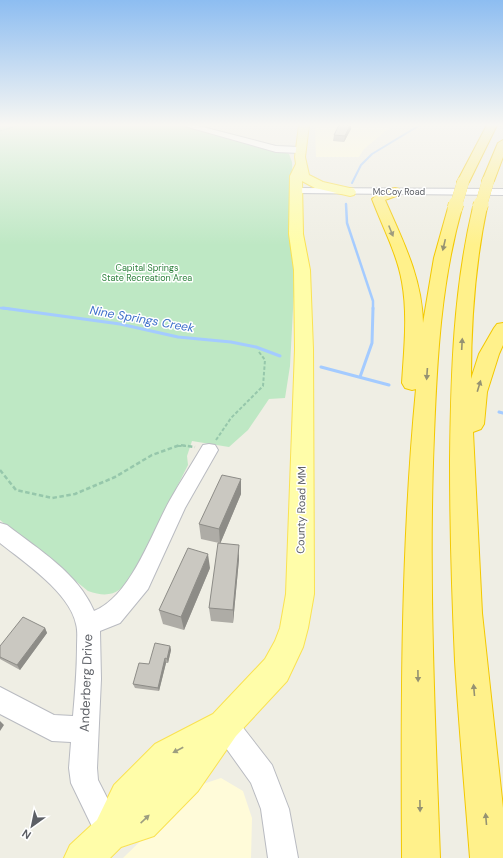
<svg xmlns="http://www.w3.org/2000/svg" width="503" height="858" font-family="'DM Sans',sans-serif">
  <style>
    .commercial { fill: #fffbd9 }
    .green { fill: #bee8c4 }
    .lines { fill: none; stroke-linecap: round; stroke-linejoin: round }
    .stream-far2 { stroke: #a4cbff; stroke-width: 2 }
    .stream-far1 { stroke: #a4cbff; stroke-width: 2.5 }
    .stream { stroke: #a4cbff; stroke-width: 3 }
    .minor-casing { stroke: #b9bbc1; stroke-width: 2 }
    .major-casing { stroke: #fae252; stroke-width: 2 }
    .highway-casing { stroke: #f3c800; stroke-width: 2 }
    .path-far2 { stroke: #96c7ab; stroke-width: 1; stroke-dasharray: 2 1; stroke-linecap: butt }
    .path-far1 { stroke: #96c7ab; stroke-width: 2; stroke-dasharray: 3.5 2; stroke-linecap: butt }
    .path { stroke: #96c7ab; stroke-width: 2.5; stroke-dasharray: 4.5 2.5; stroke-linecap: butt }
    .minor { fill: #fff; fill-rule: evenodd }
    .major { fill: #fffda9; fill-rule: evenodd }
    .highway { fill: #fff18b; fill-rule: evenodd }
    .highway-bridge-far1-casing { stroke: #f3c800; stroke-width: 12; stroke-linecap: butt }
    .highway-bridge-casing { stroke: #f3c800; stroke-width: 16; stroke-linecap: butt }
    .highway-bridge-far1 { stroke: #fff18b; stroke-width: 12 }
    .highway-bridge { stroke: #fff18b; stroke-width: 15 }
    .wall { fill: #aeaca6 }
    .shaded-wall { fill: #8d8c87 }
    .building { fill: #cac8c1; stroke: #8d8c87 }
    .oneway { fill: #959272 }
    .oneway2 { fill: #9d9e80 }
    .labels { text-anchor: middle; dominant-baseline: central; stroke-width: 3; stroke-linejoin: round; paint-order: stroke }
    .far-street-label { font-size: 9px; fill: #5c5f65; stroke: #fff }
    .far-park-label { font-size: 9px; fill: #2f823e; stroke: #fff }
    .street-label { font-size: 11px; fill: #5c5f65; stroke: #fff }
    .water-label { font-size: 12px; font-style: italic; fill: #3e70ca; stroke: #fff }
    .near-street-label { font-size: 13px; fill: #5c5f65; stroke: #fff }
  </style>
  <rect width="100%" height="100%" fill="#efeee4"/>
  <path class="commercial" d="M315 125H393L364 149 359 157H316Z
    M221 778 243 791 252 818 251 858H123L197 786Z"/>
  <path class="green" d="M0 125H185L286 153 289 154 292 162 296 253 290 366 285 398 269 399 248 430 229 447 192 441 187 456 188 465 133 574C121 593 110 599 88 591L0 520Z"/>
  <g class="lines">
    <path class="stream-far2" d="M352 183 361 165 372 154 420 125"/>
    <path class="stream-far1" d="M346 204 347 223 373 301V309
      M0 308 10 309"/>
    <path class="stream" d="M3 308 120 324 178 337 231 342 256 347 280 356
      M321 367 389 385
      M360 377 372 343 373 308
      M499 412 503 413"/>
    <g class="minor-casing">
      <path id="minor" d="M181 125H195L276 146 300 147 304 150 300 153 276 152Z
        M296 188 503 189V195L293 193 291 191Z
        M209 444 215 445 218 450 185 508 148 589 120 623 100 631 101 679 97 768 98 780 125 833 120 843 110 848 100 843 71 783 69 768 71 742 52 741 0 714V687L54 715 73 716C75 693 77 670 77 646 77 639 78 631 76 624 70 593 24 562 0 543V523L7 525C39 550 78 573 94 611 131 596 151 534 170 500 180 482 192 464 203 445Z
        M225 712 234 716 272 765 289 809 298 858H268L261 809 251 783 216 734 212 725 216 716Z"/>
    </g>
    <g class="major-casing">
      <path id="major" d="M299 125H309L305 157 309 175 323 182 354 189 356 192 354 195 350 196 315 188 302 181 303 234 310 270 313 349 314 594 308 628 303 647 287 681 236 736 198 791 154 836 121 847 110 858H64L70 845 97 820 114 785 155 744 213 714 265 659 275 641 280 628 286 594 295 349 294 270 289 234 290 176 296 164 295 157Z"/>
    </g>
    <g class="highway-casing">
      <path id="highway" d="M487 125H497L469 182 467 185H459L457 182Z
        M503 140V157L494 181 492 184H484L482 181 498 143Z
        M395 188 399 189 401 192 399 195 385 200C403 241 422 278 423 323L434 258 448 208 450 205H460L462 208C441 282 437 358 434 435 428 576 435 717 440 858H402C401 701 401 545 416 389L412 390 405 388 402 383C404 350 408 315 402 282 397 253 382 226 372 199L382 191Z
        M480 203 485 204 487 207C475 264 471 321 471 379L479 354 494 328 497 324 503 323V345L499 354 487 392 484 424 481 429 473 432 482 613 503 808V858H470C465 792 459 727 455 661 452 595 450 528 450 461 451 374 453 292 473 207L475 204Z"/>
    </g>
    <path class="path-far2" d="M0 131 19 125"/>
    <path class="path-far1" d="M216 440 231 418 263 386 265 360 259 352
      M178 446H186"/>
    <path class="path" d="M0 470 16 490 52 498 75 494 115 477 152 455 180 445 195 447"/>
    <use href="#minor" class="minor"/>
    <use href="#major" class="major"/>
    <use href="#highway" class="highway"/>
    <g class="highway-bridge-far1-casing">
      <path id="highway-bridge-far1" d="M456 205 463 182
        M481 205 488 181"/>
    </g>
    <g class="highway-bridge-casing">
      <path id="highway-bridge" d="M480 207 481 204
        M455 208 456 204"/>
    </g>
    <use href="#highway-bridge-far1" class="highway-bridge-far1"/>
    <use href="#highway-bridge" class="highway-bridge"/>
  </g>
  <path class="wall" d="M339 125H351V129L344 142 333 141 334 135Z
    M241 479V494L220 544 239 559 233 623 211 621 209 608 219 543 201 539 199 524Z
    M210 568 184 630 163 624 159 610Z
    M45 628 47 633 20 670 0 659V646Z
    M170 646 171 650 168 663H166L159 691 135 688 133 684 149 664Z"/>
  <path class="shaded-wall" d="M350 125H351V129L344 142 345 136Z
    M241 479V494L220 544 219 529Z
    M239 545V559L233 623V610Z
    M208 554 210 568 184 630 181 617Z
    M45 628 47 633 20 670 17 665Z
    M170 646 171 650 168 663 167 659Z
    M165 658 166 663 159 691 158 688Z
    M0 721 4 725 0 731Z"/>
  <path class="building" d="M339 125H350L345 136 334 135Z
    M222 475 241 479 219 529 199 524Z
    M218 543 239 545 233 610 209 608Z
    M188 548 208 554 181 617 159 610Z
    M23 617 45 628 17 665 0 657V646Z
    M155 643 170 646 167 659 165 658 158 688 133 684 139 663 149 664Z"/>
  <defs><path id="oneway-solid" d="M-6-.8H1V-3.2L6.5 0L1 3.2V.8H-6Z"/></defs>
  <g class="oneway">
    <use href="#oneway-solid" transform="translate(391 231) rotate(68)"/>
    <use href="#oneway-solid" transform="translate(444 245) rotate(103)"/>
    <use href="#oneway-solid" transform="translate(462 344) rotate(-87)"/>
    <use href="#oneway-solid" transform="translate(427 374) rotate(94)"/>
    <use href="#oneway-solid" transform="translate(479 386) rotate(-73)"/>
    <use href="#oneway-solid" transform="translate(418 676) rotate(89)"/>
    <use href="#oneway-solid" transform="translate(474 690) rotate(-95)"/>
    <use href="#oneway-solid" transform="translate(420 806) rotate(89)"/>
    <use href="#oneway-solid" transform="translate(486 819) rotate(-95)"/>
  </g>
  <g class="oneway2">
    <use href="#oneway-solid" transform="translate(178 750) rotate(152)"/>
    <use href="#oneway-solid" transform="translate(145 819) rotate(-43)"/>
  </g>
  <linearGradient id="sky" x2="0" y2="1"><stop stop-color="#8dbdf1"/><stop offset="0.51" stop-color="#f8f7f3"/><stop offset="1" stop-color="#f8f7f3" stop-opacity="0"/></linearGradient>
  <rect width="503" height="245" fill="url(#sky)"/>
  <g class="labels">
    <g class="far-street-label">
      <text x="399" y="192">McCoy Road</text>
    </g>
    <g class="far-park-label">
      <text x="147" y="268">Capital Springs<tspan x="147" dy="10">State Recreation Area</tspan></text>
    </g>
    <g class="street-label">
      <text transform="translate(301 510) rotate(-89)">County Road MM</text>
    </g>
    <g class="water-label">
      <text transform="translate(142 319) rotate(10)">Nine Springs Creek</text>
    </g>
    <g class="near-street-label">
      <text transform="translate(86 683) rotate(-88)">Anderberg Drive</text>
    </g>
  </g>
  <g transform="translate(32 826) rotate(213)" stroke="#ffffff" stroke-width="3" paint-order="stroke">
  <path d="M0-3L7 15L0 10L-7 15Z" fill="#5c5f65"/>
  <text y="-6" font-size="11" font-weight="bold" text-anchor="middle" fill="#5c5f65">N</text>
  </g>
</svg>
